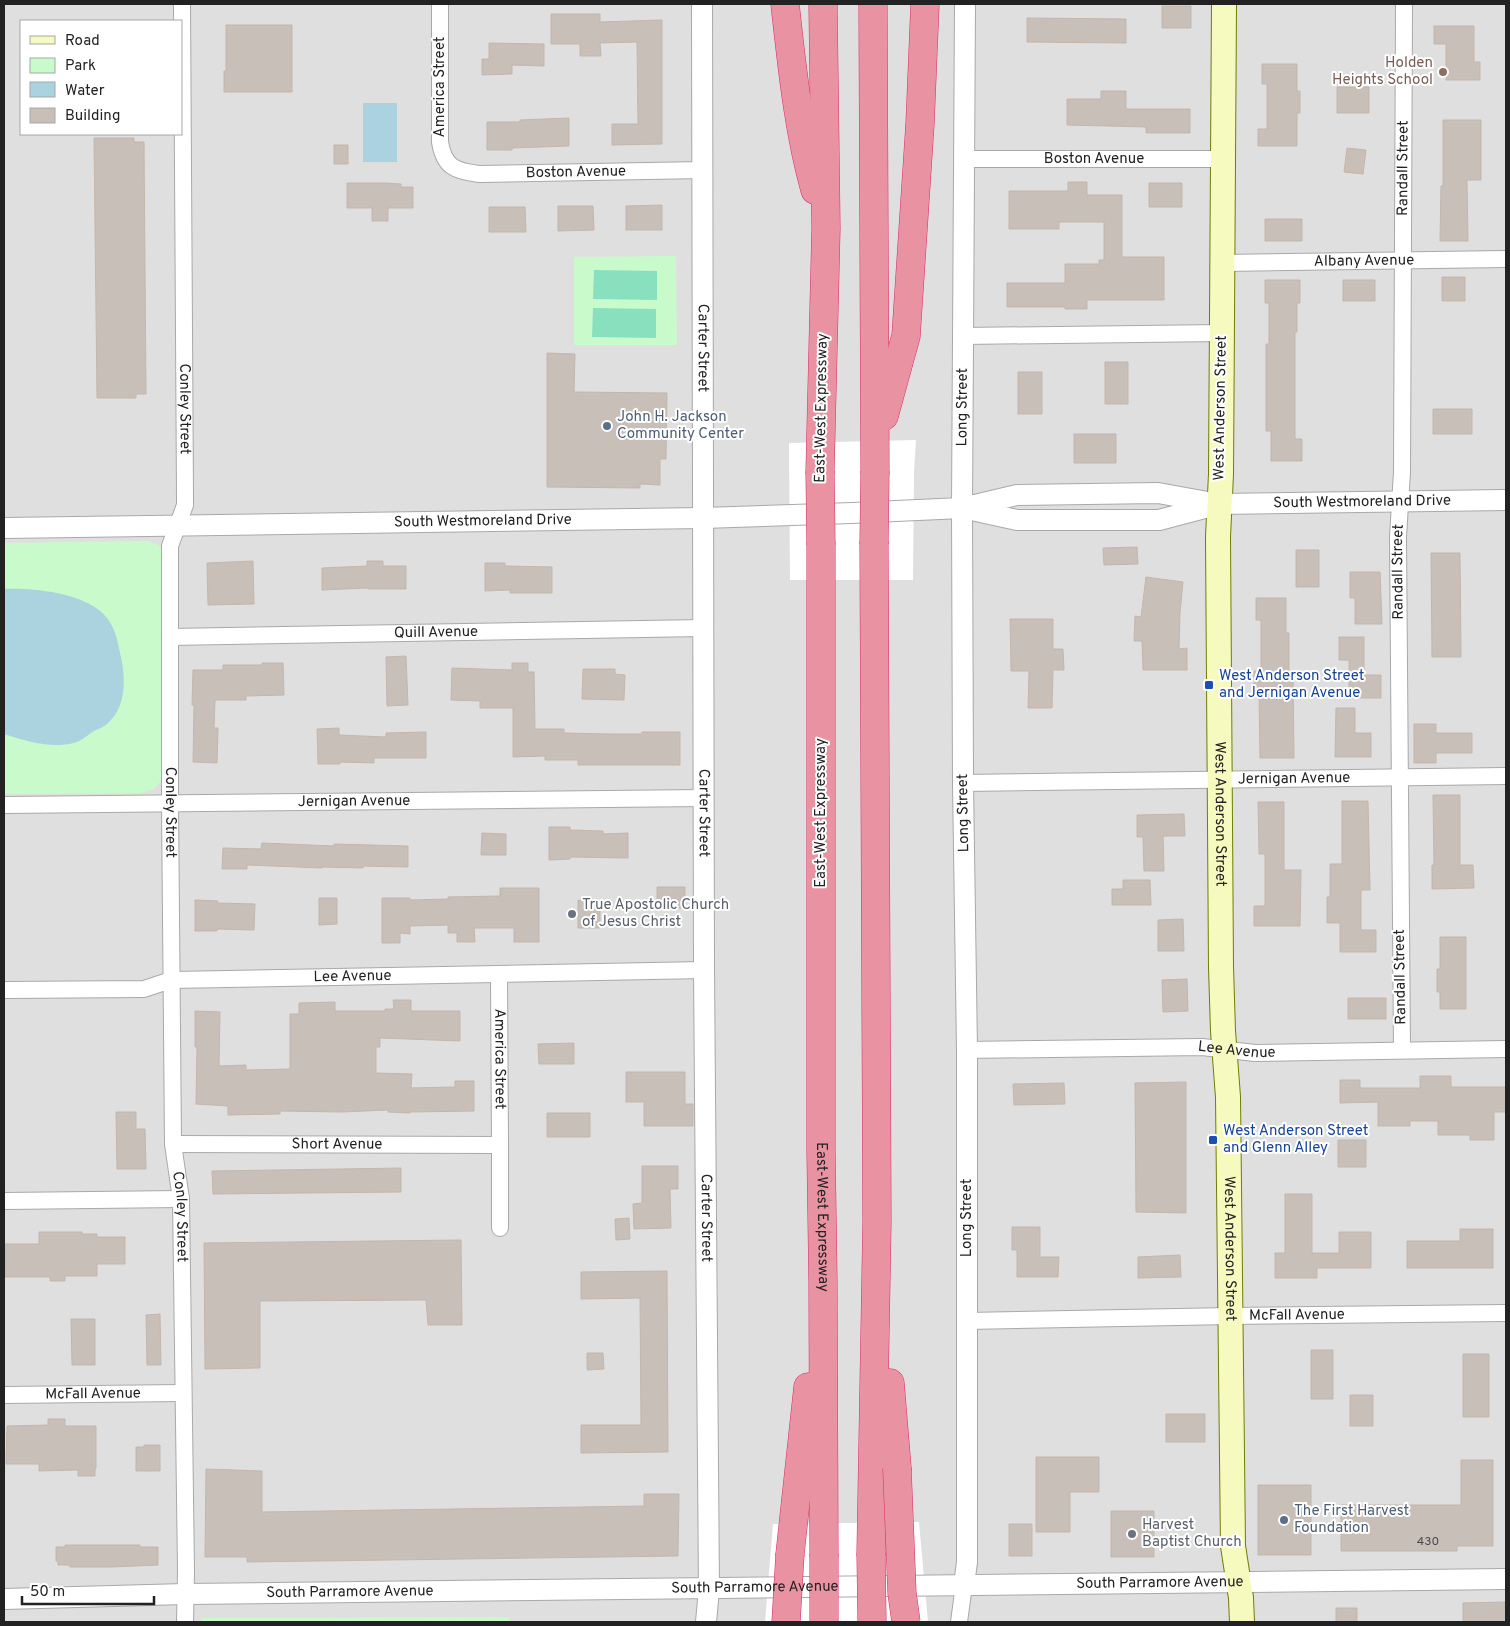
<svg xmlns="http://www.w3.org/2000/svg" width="1510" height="1626" font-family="Overpass,sans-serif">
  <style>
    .residential { fill: #e0dfdf; fill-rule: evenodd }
    .park { fill: #c8facc }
    .pitch { fill: #88e0be }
    .water { fill: #aad3df }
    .pier { fill: #fff }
    .building { fill: #c7bfb8; stroke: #c4b6ab }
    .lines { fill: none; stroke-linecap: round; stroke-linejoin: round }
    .minor-casing { stroke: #a9a9a9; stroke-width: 18 }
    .tertiary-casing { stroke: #a9a9a9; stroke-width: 22 }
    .secondary-casing { stroke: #707d05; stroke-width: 26 }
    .motorway-casing { stroke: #dc2a67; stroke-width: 29 }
    .minor { stroke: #fff; stroke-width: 16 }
    .tertiary { stroke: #fff; stroke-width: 20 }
    .secondary { stroke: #f7fabf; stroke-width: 24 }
    .motorway { stroke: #e892a2; stroke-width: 28 }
    .motorway-bridge-casing { stroke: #dc2a67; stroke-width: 29; stroke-linecap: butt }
    .motorway-bridge { stroke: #e892a2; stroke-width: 28 }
    .education-dot { fill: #8d6e63; stroke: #fff; stroke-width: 2 }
    .service-dot { fill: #5c6f8a; stroke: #fff; stroke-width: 2 }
    .transit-dot { fill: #1a4fb4; stroke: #fff; stroke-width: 2 }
    .worship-dot { fill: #6b7280; stroke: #fff; stroke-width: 2 }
    .labels { text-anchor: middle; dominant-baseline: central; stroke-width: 4; stroke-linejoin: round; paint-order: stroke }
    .number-label { font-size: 12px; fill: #4b4948 }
    .education-label { font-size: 15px; fill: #785e54; stroke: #fff; text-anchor: end }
    .street-label { font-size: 15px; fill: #222; stroke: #fff }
    .service-label { font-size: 15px; fill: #4e5e75; stroke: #fff; text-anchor: start }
    .transit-label { font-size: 15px; fill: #164399; stroke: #fff; text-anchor: start }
    .worship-label { font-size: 15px; fill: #5b616d; stroke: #fff; text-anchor: start }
  </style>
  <rect width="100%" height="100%" fill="#f2efe9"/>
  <path class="residential" d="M4 4H1506V1622H4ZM21 21H181V134H21Z"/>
  <path class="park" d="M676 256 677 345H574V257Z
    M148 541 154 543 161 547 163 558V776C158 788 153 790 141 793L4 794V543Z
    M509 1617V1622H202V1618Z"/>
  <path class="pitch" d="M594 270 657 271V300L593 299Z
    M593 308 656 309V338L592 337Z"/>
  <path class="water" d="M363 103H397V162H363Z
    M4 589C32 588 75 592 99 610 113 621 117 636 120 653 126 676 127 708 107 724 104 727 98 729 94 731 88 735 81 741 74 743 50 749 26 741 4 734Z"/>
  <path class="pier" d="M916 440 914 472 913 580H790L789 443Z
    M919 1522 928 1622H765L773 1524Z"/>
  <path class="building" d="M1162 6H1191V28H1162Z
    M551 14H600V22L662 20V144L612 145V124H638L637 42 600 43 601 56H580V44H551Z
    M1027 18 1126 19V43L1027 42Z
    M226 25H292V92H224V71H226Z
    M1434 26H1474V62H1480V80H1446V44H1434Z
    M489 43 544 44V66L512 65V74L482 75V59H489Z
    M1262 64H1297V91H1300V113H1297V146H1258V129H1267V84H1262Z
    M1337 87H1369V113H1337Z
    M1101 91H1126V109H1190V133H1146V127L1067 125V99H1101Z
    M569 118V146L512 148V150H487V122H520V120Z
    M1443 120H1481V180H1467L1468 241H1440L1441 186H1443Z
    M94 138H134V142H144L146 394H136V398H97Z
    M334 145H348V164H334Z
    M1347 148 1366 150 1363 174 1344 172Z
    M1068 182H1087V195H1122V257H1164V300H1087V309H1065V307H1007V283H1065V264H1099V260H1104V222H1059V229H1009V191H1068Z
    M347 183H386L401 184V187H413V208H388V221H372V208H347Z
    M1149 183H1182V207H1149Z
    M662 205V230H626V206Z
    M558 206H593L594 230 558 231Z
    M489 207H525L526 232H489Z
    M1265 219H1302V241H1265Z
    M1442 277H1465V301H1442Z
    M1265 280H1300V303H1297V332H1295V439H1302V461H1271V431H1266V344H1269V303H1265Z
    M1343 280H1375V301H1343Z
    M547 353 575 354 574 392 667 393 666 459H660V485L640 484V488L547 487Z
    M1105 362H1128V404H1105Z
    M1018 372H1042V414H1018Z
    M1433 409H1472V434H1433Z
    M1074 434H1116V463H1074Z
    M1137 547 1138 564 1104 565 1103 548Z
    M1296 550H1319V587H1296Z
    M1431 553H1460L1461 657H1432Z
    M253 561 254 604 208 605 207 563Z
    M367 561H383V566H406V589H368V588L322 590V568L367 566Z
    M485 563H505V566L552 567V593H510V590L485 591Z
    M1350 572H1380L1382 624H1355V598H1350Z
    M1146 577 1183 582 1180 613 1179 649 1187 648V670H1143L1142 641H1134L1135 616 1141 617Z
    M1256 598H1286V633H1289V671H1293L1294 758H1260L1259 692H1254V671H1261V620H1256Z
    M1010 619H1053V649H1063L1064 670H1053L1052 708H1028L1029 671H1011Z
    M1339 637H1364V675H1381V698H1349V660H1339Z
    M406 656 408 705 387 706 386 657Z
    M262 663H283L284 695 246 696V700H215L214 728H218L217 763 193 762 194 705H192L193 670H223V665H262Z
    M512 663H528V672H534L535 729H564V733L611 734H642V732H680V765H578V760H545V756L513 757V708H480V701L451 700 452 668 512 670Z
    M583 669H615V674L625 675 624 700 582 699Z
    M1336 708H1355V733H1371V757H1335Z
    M1414 724H1436V733H1472V753H1436V763H1414Z
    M339 728V735L386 737V733L426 732V758H374V763L340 762V764H318L317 729Z
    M1433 795H1460V865H1473L1474 888 1432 889V865H1434Z
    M1342 801H1368L1370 890H1361V930H1376V952H1340V923H1327V897H1330V864H1342Z
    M1258 802H1284V870H1301L1300 926H1254V906H1265V854H1259Z
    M1184 814 1185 836H1163L1164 871H1144L1143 837H1137V815Z
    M549 827H570V830L603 831V834L628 833V858L570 857V859L549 860Z
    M482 833 506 834V855H481Z
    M262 843 334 846V844L408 846V867L363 866V868L322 867V868L247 865V869H222L223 848 261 849Z
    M1123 880H1150L1151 905H1112V889H1123Z
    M657 887H685V908H657Z
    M500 888H539V942H514V928H474L475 942H457V933H448V925L410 926V934L400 933V943H382V898H410V900L448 899V897L500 896Z
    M319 898H337V924L319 925Z
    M195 900 218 901 217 903 255 904 254 930 217 929V931H195Z
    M578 900H600V928H578Z
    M1183 919 1184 951H1158V920Z
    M1440 937H1466V1009H1440V992H1437V969H1440Z
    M1187 979 1188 1011 1163 1012 1162 980Z
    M1348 998H1386V1019H1348Z
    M393 1000H411V1011H460V1041L380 1038V1047H376V1073L412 1074 411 1088 455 1087V1081H474V1111L410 1112V1113L388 1112V1110L342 1112 280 1111V1114L228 1115V1106L196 1104 197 1047H195V1011L220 1012 219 1066 246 1065V1070L290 1069V1014H299V1003L335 1002V1011H385V1009H394Z
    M574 1043V1064H539L538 1044Z
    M626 1072H685V1104H693V1126H644V1102H626Z
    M1420 1076H1451V1087H1506V1112H1494V1140H1470V1135H1438V1121H1410V1126H1378V1102L1340 1103V1080H1360V1088H1420Z
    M1186 1082V1213L1136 1212 1135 1083Z
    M1064 1083 1065 1104 1014 1105 1013 1084Z
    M116 1112H136V1129H145L146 1169H117Z
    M547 1113H590V1137H547Z
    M1338 1140H1366V1167H1338Z
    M642 1166H678V1189H670L671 1228 634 1229 633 1204 642 1203Z
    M401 1168V1192L213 1194 212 1171Z
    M1285 1194H1312V1253H1339V1232H1371V1268H1317V1278H1275V1253H1285Z
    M629 1218 630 1239 616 1240 615 1219Z
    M1012 1227H1040V1257H1059L1058 1277H1017V1250H1012Z
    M1460 1229H1493V1268H1407V1241H1460Z
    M39 1232H82V1234H97V1237H125V1264H97V1276H65V1281H50V1277H5V1244H39Z
    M461 1240 462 1325H428L426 1300 260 1301V1368L205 1369 204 1243Z
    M1180 1255 1181 1277 1138 1278V1257Z
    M667 1271 668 1452 581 1453V1425H641L640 1298 581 1299V1272Z
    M160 1314 161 1365H147L146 1315Z
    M71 1319H95V1365H72Z
    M1311 1350H1333V1399H1311Z
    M587 1353H603L604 1369 587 1370Z
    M1463 1354H1489V1417H1463Z
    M1350 1395H1373V1426H1350Z
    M1166 1414H1205V1442H1166Z
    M48 1419H65V1426H96V1468H95V1476H78V1470L39 1471V1464H6L7 1426 48 1425Z
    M144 1445H160V1471H136V1447H144Z
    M1036 1457H1099V1492H1070V1532H1036Z
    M1461 1460H1493V1546H1457V1551H1341V1505H1461Z
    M206 1469 262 1471V1512L644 1506V1494H679L678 1556 247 1562V1557H205Z
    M1258 1485H1311V1555H1258Z
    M1111 1511H1154V1557H1111Z
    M1009 1524H1032V1556H1009Z
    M65 1545H140V1547H158V1565L112 1567H70V1565H58V1561H56V1547H65Z
    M1506 1602V1622H1463V1603Z
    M1336 1608H1357V1622H1336Z"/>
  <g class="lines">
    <g class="minor-casing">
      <g id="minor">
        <path id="s1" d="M182 4 185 496V505L170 546V803L173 1144 181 1199 186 1571 185 1622"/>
        <path id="s2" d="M440 4V142C444 167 455 171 479 174L703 170"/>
        <path id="s3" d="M964 159H1223"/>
        <path id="s4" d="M1223 263 1506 259"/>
        <path d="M963 336 1222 333"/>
        <path id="s5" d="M170 637 703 628"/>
        <path id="s6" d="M963 783 1506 776"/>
        <path id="s7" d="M4 805 704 798"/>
        <path id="s8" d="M499 974 500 1145V1228"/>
        <path id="s9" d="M4 990 144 989 171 980 704 970"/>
        <path id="s10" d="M967 1050 1202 1047 1255 1053 1506 1049"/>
        <path id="s11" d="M1402 1050 1398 537 1402 472 1404 4"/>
        <path id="s12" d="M173 1144 500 1145"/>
        <path d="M4 1201 181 1199"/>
        <path id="s13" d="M967 1321 1231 1316 1506 1313"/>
        <path id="s14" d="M4 1395 182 1393"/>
        <path d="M959 1622 964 1585"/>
      </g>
    </g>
    <g class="tertiary-casing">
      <g id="tertiary">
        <path id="s15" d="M702 4 704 970 709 1589 706 1622"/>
        <path d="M967 509 1017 520H1159L1212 506"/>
        <path id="s16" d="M4 528 703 518 852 513 962 508 1017 495 1158 493 1219 504 1506 500"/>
        <path id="s17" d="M964 1585 967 1562V1050L963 783 962 508 965 4"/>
        <path id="s18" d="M4 1599 185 1594 1506 1579"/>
      </g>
    </g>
    <g class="secondary-casing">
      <g id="secondary">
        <path id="s19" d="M1224 4 1221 474 1218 537 1221 967 1223 1031 1228 1097 1233 1546 1241 1598 1242 1622"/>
      </g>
    </g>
    <g class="motorway-casing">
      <g id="motorway">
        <path d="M785 4C792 66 798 129 815 190"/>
        <path d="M873 4 875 471"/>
        <path d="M884 416 906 336 920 124 925 4"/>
        <path d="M820 471 826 228 823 4"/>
        <path id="s20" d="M821 545V1151L823 1282 824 1554"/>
        <path d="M890 1383 897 1468"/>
        <path d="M871 1553 877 1222 874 544"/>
        <path d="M790 1554 808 1387"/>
      </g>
    </g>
    <use href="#minor" class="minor"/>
    <use href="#tertiary" class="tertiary"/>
    <use href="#secondary" class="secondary"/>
    <use href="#motorway" class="motorway"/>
    <g class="motorway-bridge-casing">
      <path id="motorway-bridge" d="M820 471 821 545
        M874 544 875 471
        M897 1468 902 1593 906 1622
        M871 1553 872 1622
        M824 1554V1622
        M786 1622 790 1554"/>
    </g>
    <use href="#motorway-bridge" class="motorway-bridge"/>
  </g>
  <circle class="education-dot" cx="1443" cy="72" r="5"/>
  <g class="service-dot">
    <circle cx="607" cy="426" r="5"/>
    <circle cx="1284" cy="1520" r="5"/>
  </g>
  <g class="transit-dot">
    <rect x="1204" y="680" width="10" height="10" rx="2.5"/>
    <rect x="1208" y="1135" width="10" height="10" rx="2.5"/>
  </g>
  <g class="worship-dot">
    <circle cx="572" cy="914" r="5"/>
    <circle cx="1132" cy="1534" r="5"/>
  </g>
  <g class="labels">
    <g class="number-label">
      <text x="1428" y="1542">430</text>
    </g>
    <g class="education-label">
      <text x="1433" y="63">Holden<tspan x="1433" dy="17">Heights School</tspan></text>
    </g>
    <g class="street-label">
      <text transform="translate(440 87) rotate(-90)">America Street</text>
      <text stroke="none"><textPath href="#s3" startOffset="130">Boston Avenue</textPath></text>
      <text stroke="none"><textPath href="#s11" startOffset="882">Randall Street</textPath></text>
      <text stroke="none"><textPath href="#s2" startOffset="291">Boston Avenue</textPath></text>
      <text stroke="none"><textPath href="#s4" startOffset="141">Albany Avenue</textPath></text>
      <text stroke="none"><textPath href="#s15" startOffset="344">Carter Street</textPath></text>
      <text transform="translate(822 408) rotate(-89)">East-West Expressway</text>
      <text stroke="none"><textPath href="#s17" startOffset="1178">Long Street</textPath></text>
      <text transform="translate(1221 408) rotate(-89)">West Anderson Street</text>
      <text stroke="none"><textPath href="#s1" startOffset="405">Conley Street</textPath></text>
      <text stroke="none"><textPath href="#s16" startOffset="1361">South Westmoreland Drive</textPath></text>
      <text stroke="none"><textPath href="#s16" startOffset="479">South Westmoreland Drive</textPath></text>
      <text stroke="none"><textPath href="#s11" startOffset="478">Randall Street</textPath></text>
      <text stroke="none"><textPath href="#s5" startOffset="266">Quill Avenue</textPath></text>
      <text stroke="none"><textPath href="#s6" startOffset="331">Jernigan Avenue</textPath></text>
      <text stroke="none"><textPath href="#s7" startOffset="350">Jernigan Avenue</textPath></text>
      <text stroke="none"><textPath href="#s1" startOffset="811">Conley Street</textPath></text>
      <text stroke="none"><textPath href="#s15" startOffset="809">Carter Street</textPath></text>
      <text transform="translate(821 813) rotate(-90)">East-West Expressway</text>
      <text transform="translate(964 813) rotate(-91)">Long Street</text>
      <text stroke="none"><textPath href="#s19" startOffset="810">West Anderson Street</textPath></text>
      <text stroke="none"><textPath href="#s9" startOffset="350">Lee Avenue</textPath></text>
      <text transform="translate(1401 977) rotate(-91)">Randall Street</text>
      <text stroke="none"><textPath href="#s10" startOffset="270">Lee Avenue</textPath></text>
      <text stroke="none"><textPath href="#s8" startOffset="85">America Street</textPath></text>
      <text stroke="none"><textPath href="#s12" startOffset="164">Short Avenue</textPath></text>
      <text stroke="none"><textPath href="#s1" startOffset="1216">Conley Street</textPath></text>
      <text stroke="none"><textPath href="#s15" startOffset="1214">Carter Street</textPath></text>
      <text stroke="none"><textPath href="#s20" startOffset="672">East-West Expressway</textPath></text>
      <text transform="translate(967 1218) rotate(-90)">Long Street</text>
      <text stroke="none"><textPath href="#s19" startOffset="1245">West Anderson Street</textPath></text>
      <text stroke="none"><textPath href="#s13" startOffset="330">McFall Avenue</textPath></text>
      <text stroke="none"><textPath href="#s14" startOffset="89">McFall Avenue</textPath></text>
      <text stroke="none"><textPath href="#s18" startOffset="1156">South Parramore Avenue</textPath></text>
      <text stroke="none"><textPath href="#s18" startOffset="751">South Parramore Avenue</textPath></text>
      <text stroke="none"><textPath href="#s18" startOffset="346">South Parramore Avenue</textPath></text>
    </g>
    <g class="service-label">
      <text x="617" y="417">John H. Jackson<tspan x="617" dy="17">Community Center</tspan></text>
      <text x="1294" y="1511">The First Harvest<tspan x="1294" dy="17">Foundation</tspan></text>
    </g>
    <g class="transit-label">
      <text x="1219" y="676">West Anderson Street<tspan x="1219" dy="17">and Jernigan Avenue</tspan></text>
      <text x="1223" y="1131">West Anderson Street<tspan x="1223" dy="17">and Glenn Alley</tspan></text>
    </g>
    <g class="worship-label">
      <text x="582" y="905">True Apostolic Church<tspan x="582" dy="17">of Jesus Christ</tspan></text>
      <text x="1142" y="1525">Harvest<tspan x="1142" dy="17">Baptist Church</tspan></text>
    </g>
  </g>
  <rect width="1510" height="1626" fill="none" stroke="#222222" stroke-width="10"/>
  <rect x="20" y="20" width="162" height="115" fill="#ffffff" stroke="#a7a7a7"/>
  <rect x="30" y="36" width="25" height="8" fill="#f7fabf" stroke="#a7a7a7"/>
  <text x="65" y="45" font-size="15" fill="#222222">Road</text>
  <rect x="30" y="58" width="25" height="15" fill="#c8facc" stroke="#a7a7a7"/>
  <text x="65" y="70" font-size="15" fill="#222222">Park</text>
  <rect x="30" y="82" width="25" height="15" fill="#aad3df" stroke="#a7a7a7"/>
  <text x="65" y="95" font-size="15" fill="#222222">Water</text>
  <rect x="30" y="108" width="25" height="15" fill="#c7bfb8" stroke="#a7a7a7"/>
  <text x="65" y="120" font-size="15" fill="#222222">Building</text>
  <path d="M22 1596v8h132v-8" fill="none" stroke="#222222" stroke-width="2.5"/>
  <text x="30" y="1596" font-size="15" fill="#222222" stroke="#ffffff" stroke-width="4" paint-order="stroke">50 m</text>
</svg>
